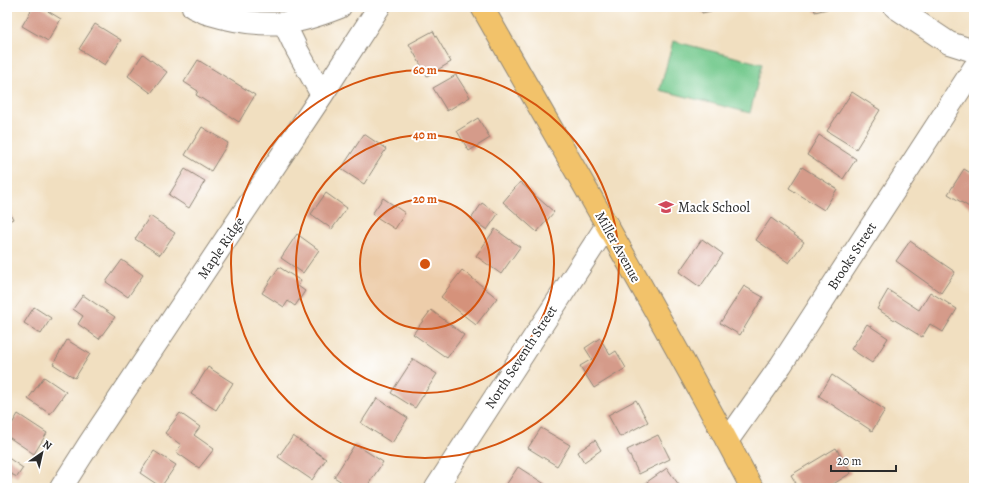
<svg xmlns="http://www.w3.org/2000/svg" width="981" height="495" font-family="Alegreya,serif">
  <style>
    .green { fill: #73c98d; stroke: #4f7a5c }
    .building { fill: #d59b8a }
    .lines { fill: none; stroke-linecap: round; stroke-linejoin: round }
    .minor-casing { stroke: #8e8576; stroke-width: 24 }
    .major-casing { stroke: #8e8576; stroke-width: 24 }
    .minor { stroke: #fff; stroke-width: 22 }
    .major { stroke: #f2c26a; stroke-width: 22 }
    .ring { fill: none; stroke: #d5540f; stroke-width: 2 }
    .labels { text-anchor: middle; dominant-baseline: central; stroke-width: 4; stroke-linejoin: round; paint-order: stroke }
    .poi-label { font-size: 14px; fill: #2b2b2b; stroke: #fff; text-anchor: start }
    .street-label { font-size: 14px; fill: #2b2b2b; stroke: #fff }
    .centre { fill: #d5540f; stroke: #fff; stroke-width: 2 }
    .ring-label { font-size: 12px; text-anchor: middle; font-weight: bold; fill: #d5540f; stroke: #fff; stroke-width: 4; stroke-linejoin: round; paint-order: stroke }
  </style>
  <rect width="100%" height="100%" fill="#fff"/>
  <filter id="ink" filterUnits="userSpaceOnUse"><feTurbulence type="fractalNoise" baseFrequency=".025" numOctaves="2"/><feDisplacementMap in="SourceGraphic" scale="8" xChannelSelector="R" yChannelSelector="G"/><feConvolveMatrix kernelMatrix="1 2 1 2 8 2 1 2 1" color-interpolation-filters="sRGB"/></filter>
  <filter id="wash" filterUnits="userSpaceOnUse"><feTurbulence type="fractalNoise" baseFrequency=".012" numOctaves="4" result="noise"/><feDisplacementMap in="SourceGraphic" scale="16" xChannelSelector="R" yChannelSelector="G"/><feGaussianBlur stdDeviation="0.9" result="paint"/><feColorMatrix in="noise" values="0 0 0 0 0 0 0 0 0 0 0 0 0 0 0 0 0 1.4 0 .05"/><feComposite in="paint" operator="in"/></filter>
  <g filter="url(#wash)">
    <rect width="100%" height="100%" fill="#f1dfc0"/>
    <path class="green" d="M673 41 762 64 750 113 660 90Z"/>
    <g id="blocks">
      <path class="building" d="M33 7H41L61 19 48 41 22 26Z
        M701 7H725V8L702 13Z
        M814 7H831V8L815 12Z
        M95 24 121 40 105 65 79 49Z
        M433 31 451 62 427 76 409 44Z
        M143 54 167 72 151 93 128 76Z
        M198 60 255 95 239 122 196 95 198 91 184 82Z
        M456 75 470 97 447 111 433 88Z
        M852 92 880 110 856 149 827 131Z
        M478 118 490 138 469 151 457 131Z
        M202 127 228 143 211 171 185 155Z
        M364 134 386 149 364 184 341 169Z
        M819 135 856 159 843 179 807 155Z
        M802 167 837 189 824 210 789 188Z
        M185 169 205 181 189 208 169 195Z
        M964 169 974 175V210L948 194Z
        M520 182 554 212 537 232 503 202Z
        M326 193 347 208 332 229 311 214Z
        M383 198 405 213 395 229 372 214Z
        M482 203 498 214 487 230 471 219Z
        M7 209H8L13 219 7 222Z
        M150 216 175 233 160 255 135 239Z
        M771 218 804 242 789 263 756 240Z
        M495 229 520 247 501 274 476 256Z
        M297 234 319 250 303 273 281 258Z
        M702 239 723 254 700 287 679 272Z
        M910 241 955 272 941 293 896 261Z
        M122 260 143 275 128 297 106 282Z
        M279 267 301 281 298 286 305 291 295 306 288 301 284 307 262 293Z
        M462 270 497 298 476 325 441 297Z
        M744 286 763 297 740 335 720 323Z
        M888 290 919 310 930 292 957 309 943 332 930 324 922 337 877 309Z
        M83 295 115 317 99 339 78 324 83 316 73 309Z
        M34 307 51 318 41 334 24 323Z
        M431 310 464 335 447 358 413 334Z
        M867 324 888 338 872 363 851 349Z
        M600 338 610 355 616 351 626 368 594 388 580 366 592 359 585 348Z
        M67 340 90 354 75 378 53 364Z
        M413 359 437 374 415 408 391 393Z
        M208 367 233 383 216 410 191 394Z
        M832 375 885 410 872 431 819 396Z
        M44 377 66 392 50 414 28 399Z
        M377 398 408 418 392 443 361 423Z
        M636 400 648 422 620 437 608 415Z
        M180 413 200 427 194 435 214 449 199 468 176 452 181 445 165 433Z
        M18 414 47 433 34 454 7 436V432Z
        M541 428 570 445 557 466 528 448Z
        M658 435 670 459 639 474 627 450Z
        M293 436 326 459 312 480 278 457Z
        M595 440 601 450 584 462 578 452Z
        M355 444 383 462 366 488H351L334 477Z
        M836 448 851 473 827 488H799L791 475Z
        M154 451 176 465 161 487 140 473Z
        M7 457 23 468 17 477 11 474 7 481Z
        M518 467 551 488H504Z
        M667 468 681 488H647L644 484Z"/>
    </g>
  </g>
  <g filter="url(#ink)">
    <use href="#blocks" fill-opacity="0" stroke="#8e8576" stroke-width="1"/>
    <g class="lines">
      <g class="minor-casing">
        <path id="minor" d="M193 7C198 9 204 13 210 14 233 21 259 25 284 23 303 21 322 14 340 7
          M895 7 949 43 974 51
          M284 23 297 50 322 95
          M727 441 781 365 974 68
          M61 488 89 444 322 95 379 7
          M436 488 607 225"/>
      </g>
      <g class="major-casing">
        <path id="major" d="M482 7C573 167 666 325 752 488"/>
      </g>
      <use href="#minor" class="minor"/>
      <use href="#major" class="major"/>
    </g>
  </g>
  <circle cx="425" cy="264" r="65" fill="#d5540f" fill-opacity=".12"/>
  <g class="ring">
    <circle cx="425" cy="264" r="65"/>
    <circle cx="425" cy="264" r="129"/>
    <circle cx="425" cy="264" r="194"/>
  </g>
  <defs>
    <g id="school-bare" transform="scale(1.2)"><path d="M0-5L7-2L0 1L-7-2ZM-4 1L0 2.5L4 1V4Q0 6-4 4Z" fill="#d1495b" stroke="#fff" stroke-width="2.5" paint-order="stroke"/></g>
  </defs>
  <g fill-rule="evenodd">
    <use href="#school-bare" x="666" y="207"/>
  </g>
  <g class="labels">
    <g class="poi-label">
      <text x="678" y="207">Mack School</text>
    </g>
    <g class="street-label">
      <text transform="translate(618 247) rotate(61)">Miller Avenue</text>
      <text transform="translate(221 248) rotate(-56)">Maple Ridge</text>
      <text transform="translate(852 256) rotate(-57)">Brooks Street</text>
      <text transform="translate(521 357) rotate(-57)">North Seventh Street</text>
    </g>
  </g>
  <circle cx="425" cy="264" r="6" class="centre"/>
  <g class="ring-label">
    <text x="425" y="74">60 m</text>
    <text x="425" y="139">40 m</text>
    <text x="425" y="203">20 m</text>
  </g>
  <rect width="981" height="495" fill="none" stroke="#fff" stroke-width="24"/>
  <g transform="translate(42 453) rotate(34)" stroke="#ffffff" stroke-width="3" paint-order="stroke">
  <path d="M0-3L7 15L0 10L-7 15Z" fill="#2b2b2b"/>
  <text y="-6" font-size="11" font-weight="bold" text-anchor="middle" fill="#2b2b2b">N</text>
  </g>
  <path d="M831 465v6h65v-6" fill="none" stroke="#2b2b2b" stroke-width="2"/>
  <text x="837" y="465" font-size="12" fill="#2b2b2b" stroke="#ffffff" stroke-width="3" paint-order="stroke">20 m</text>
</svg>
